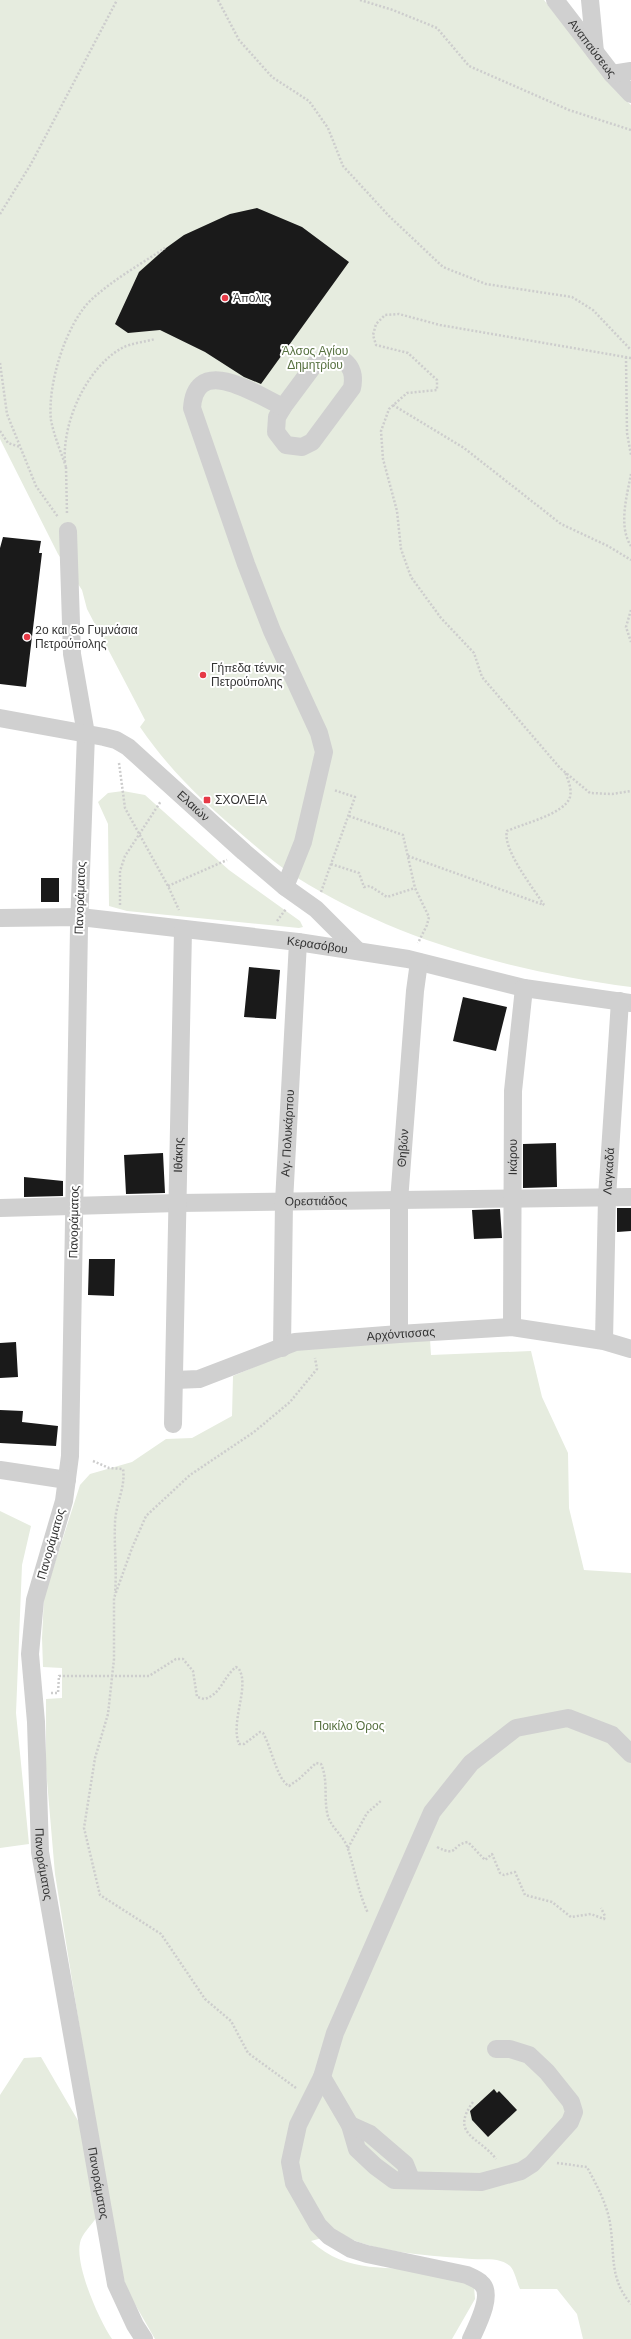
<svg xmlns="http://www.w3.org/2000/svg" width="631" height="2339" font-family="'DM Sans',sans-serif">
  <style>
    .green { fill: #e6ecdf }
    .building { fill: #1a1a1a }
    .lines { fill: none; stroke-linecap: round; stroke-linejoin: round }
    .path { stroke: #cdcdcd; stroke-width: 2.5; stroke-dasharray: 2 2; stroke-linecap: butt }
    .minor { stroke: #d0d0d0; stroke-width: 18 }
    .poi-dot { fill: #e63946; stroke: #fff; stroke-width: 1.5 }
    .labels { text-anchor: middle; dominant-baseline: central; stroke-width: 4; stroke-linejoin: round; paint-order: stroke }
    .street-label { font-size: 12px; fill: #333; stroke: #fff }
    .poi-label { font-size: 12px; fill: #333; stroke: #fff; text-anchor: start }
    .park-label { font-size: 12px; fill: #56703f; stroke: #fff }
  </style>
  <rect width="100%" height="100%" fill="#fff"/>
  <path class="green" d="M0 0H544L616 91 631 105V987C512 971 398 941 296 877 275 864 257 847 239 832 201 800 168 768 140 727L145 720 87 609 82 590 58 554 0 439Z
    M123 791 145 795 229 870 300 921 303 927 299 928 127 911 109 906 108 824 98 802 108 793Z
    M430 1339 431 1355 531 1351 542 1397 568 1453 569 1508 584 1570 631 1573V2339H583L577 2314 557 2289H520C517 2283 515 2271 510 2266 499 2257 486 2260 472 2259 437 2256 369 2253 340 2233L311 2241C349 2276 388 2264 433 2272 447 2275 461 2282 474 2286L475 2299 452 2339H155L128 2292 117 2260 55 1874 46 1769V1699L62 1698V1668L43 1667 42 1638 44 1597 80 1485 90 1474 132 1462 166 1439 192 1438 232 1416 233 1376 301 1347Z
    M0 1511 31 1526 22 1565 16 1713 29 1844 0 1848Z
    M41 2057 80 2124 97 2217C92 2224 81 2235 80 2243 75 2266 99 2320 112 2339H0V2095L24 2058Z"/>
  <path class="building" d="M257 208 302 227 349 262 261 384 244 377 205 352 160 330 128 333 115 324 139 272 166 248 184 235 230 214Z
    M3 537 41 541 39 553H42L26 687 0 684V548Z
    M41 878H59V902H41Z
    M249 967 280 970 276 1019 244 1017Z
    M463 997 507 1007 496 1051 453 1041Z
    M556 1143 557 1187 523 1188V1144Z
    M163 1153 165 1193 126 1194 124 1155Z
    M24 1177 63 1181V1196L24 1197Z
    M617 1208H631V1231L617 1232Z
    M500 1209 502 1238 474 1239 472 1210Z
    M89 1259H115L114 1296 88 1295Z
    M16 1342 18 1377 0 1378V1343Z
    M0 1410 23 1411 22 1422 58 1426 56 1446 0 1443Z
    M494 2089 497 2093 499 2091 517 2110 488 2137 472 2120 470 2111Z"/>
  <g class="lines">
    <path class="path" d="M218 0 239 40 272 77 309 101 328 128 343 166 389 216 443 267 486 284 572 297 593 310 631 350
      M360 0 393 10 437 28 469 66 569 110 631 130
      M0 214 31 164 117 0
      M626 357 627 433 631 455
      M631 358 440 325 399 314 385 315 376 324 373 335 376 345 408 353 437 380V390L407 393 389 409 381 431 383 459 397 511 401 549 411 577 441 618 474 653 482 677 560 768 590 793 612 794 631 791
      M0 363 7 414 36 486 58 517
      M393 405 464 448 561 524 608 546 631 560
      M0 431 8 443 20 447
      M65 462C62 423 86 368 122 348 131 343 145 342 155 339
      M66 467C61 452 54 436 51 420 47 385 66 323 92 299 114 279 141 264 165 248
      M66 467 67 514
      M631 474C627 496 618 526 631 546
      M631 610 626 627 631 642
      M119 763 125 808 168 886 179 910
      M349 816 403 835 415 888 429 917 427 925 418 943
      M408 856 544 905
      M331 864 359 873 364 887 370 886 387 897 415 888
      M168 886 227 860
      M321 892 355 797 334 790
      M120 905V871L125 856 161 801
      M544 905C534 889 502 849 507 831 522 824 565 814 570 797 572 788 568 780 565 772
      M277 921 286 909
      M93 1461 109 1468 123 1469C126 1487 115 1505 115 1524 114 1547 117 1570 115 1593
      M51 1693H58L59 1676H149L176 1659H183L193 1671 197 1697 204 1699C221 1695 223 1677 236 1667L239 1669C250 1687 230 1722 239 1744H244L260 1732 263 1733C271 1746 277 1780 289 1786L299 1779 316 1763 321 1764C328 1779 324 1796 327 1812 329 1827 344 1835 348 1849 355 1870 358 1892 368 1913
      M437 1847C459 1858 450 1845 468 1842L485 1860 492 1854 500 1873 504 1875 515 1872 525 1895 552 1902 571 1917 591 1914 604 1919 605 1916 601 1908
      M348 1848 367 1813 382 1800
      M296 2088 248 2053 231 2021 205 1999 161 1934 100 1895 84 1828 95 1758 108 1714 114 1659V1598L132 1548 146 1516 190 1475 254 1432 290 1402 317 1369 315 1358
      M473 2102C449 2135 480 2137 496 2159
      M557 2163 587 2167C596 2184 607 2204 610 2223 615 2254 609 2279 631 2304"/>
    <g class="minor">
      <path id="s1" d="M555 0 612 74 631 94"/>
      <path d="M590 0 595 52"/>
      <path d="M612 74 631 71"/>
      <path d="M327 357C347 356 356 370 352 388L312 442 302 447 286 445 276 432 277 417 283 407 315 364Z"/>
      <path d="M283 407C257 395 196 353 192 408L246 564 272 631 319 733 324 752 303 842 285 887"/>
      <path id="s2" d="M68 531 72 654 86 734 79 927 70 1456 64 1501 35 1600 30 1654 36 1722 40 1852 116 2284 135 2325 144 2339"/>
      <path id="s3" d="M0 718 104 737 116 740 128 747 244 852 285 887 316 909 358 951"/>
      <path id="s4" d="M0 918 80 917 298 942 408 959 524 988 631 1003"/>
      <path id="s5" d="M0 1208 178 1203 631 1197"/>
      <path id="s6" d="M512 1327 513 1091 524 988"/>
      <path id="s7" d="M399 1334V1201L415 991 419 962"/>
      <path id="s8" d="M604 1341 607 1197 620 1001"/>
      <path id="s9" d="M282 1348 284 1202 298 942"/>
      <path id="s10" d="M175 1380 199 1379 295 1342 399 1334 512 1327 604 1341 631 1349"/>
      <path id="s11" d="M173 1424 183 930"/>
      <path d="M0 1470 67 1480"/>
      <path d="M322 2077 350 2125 357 2149 375 2166 394 2180 481 2182 521 2171 532 2164 570 2122 574 2112 571 2102 547 2072 529 2055 510 2049H496"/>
      <path d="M350 2125 370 2134 405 2164 411 2179"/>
      <path d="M471 2339C477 2326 494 2294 481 2283 477 2279 471 2277 467 2275L367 2254 351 2249 329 2236 318 2225 294 2183 290 2162 298 2125 322 2077 335 2033 432 1812 471 1763 516 1728 568 1718 612 1735 631 1754"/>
    </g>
  </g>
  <g class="poi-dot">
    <circle cx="225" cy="298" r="4"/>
    <circle cx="27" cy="637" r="4"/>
    <circle cx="203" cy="675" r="4"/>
    <rect x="203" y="796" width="8" height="8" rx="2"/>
  </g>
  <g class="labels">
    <g class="street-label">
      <text stroke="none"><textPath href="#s1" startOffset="61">Αναπαύσεως</textPath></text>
      <text stroke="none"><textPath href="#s3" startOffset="220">Ελαιών</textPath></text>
      <text transform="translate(80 898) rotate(-88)">Πανοράματος</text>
      <text stroke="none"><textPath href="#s4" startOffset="319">Κερασόβου</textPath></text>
      <text stroke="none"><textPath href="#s9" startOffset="215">Αγ. Πολυκάρπου</textPath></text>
      <text stroke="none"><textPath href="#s7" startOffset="186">Θηβών</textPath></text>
      <text stroke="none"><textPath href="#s11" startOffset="269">Ιθάκης</textPath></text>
      <text stroke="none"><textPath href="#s6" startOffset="170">Ικάρου</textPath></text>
      <text stroke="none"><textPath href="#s8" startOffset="170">Λαγκαδά</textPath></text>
      <text stroke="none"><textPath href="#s5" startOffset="316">Ορεστιάδος</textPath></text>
      <text transform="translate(74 1222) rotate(-89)">Πανοράματος</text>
      <text stroke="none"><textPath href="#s10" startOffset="233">Αρχόντισσας</textPath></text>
      <text transform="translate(51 1544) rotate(-74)">Πανοράματος</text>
      <text stroke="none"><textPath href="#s2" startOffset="1340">Πανοράματος</textPath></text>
      <text stroke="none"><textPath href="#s2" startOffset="1664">Πανοράματος</textPath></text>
    </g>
    <g class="poi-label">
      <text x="233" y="298">Άπολις</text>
      <text x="35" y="630">2ο και 5ο Γυμνάσια<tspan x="35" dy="14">Πετρούπολης</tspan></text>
      <text x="211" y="668">Γήπεδα τέννις<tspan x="211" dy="14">Πετρούπολης</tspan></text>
      <text x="215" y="800">ΣΧΟΛΕΙΑ</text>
    </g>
    <g class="park-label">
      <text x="315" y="351">Άλσος Αγίου<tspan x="315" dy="14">Δημητρίου</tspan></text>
      <text x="349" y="1726">Ποικίλο Όρος</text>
    </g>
  </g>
</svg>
